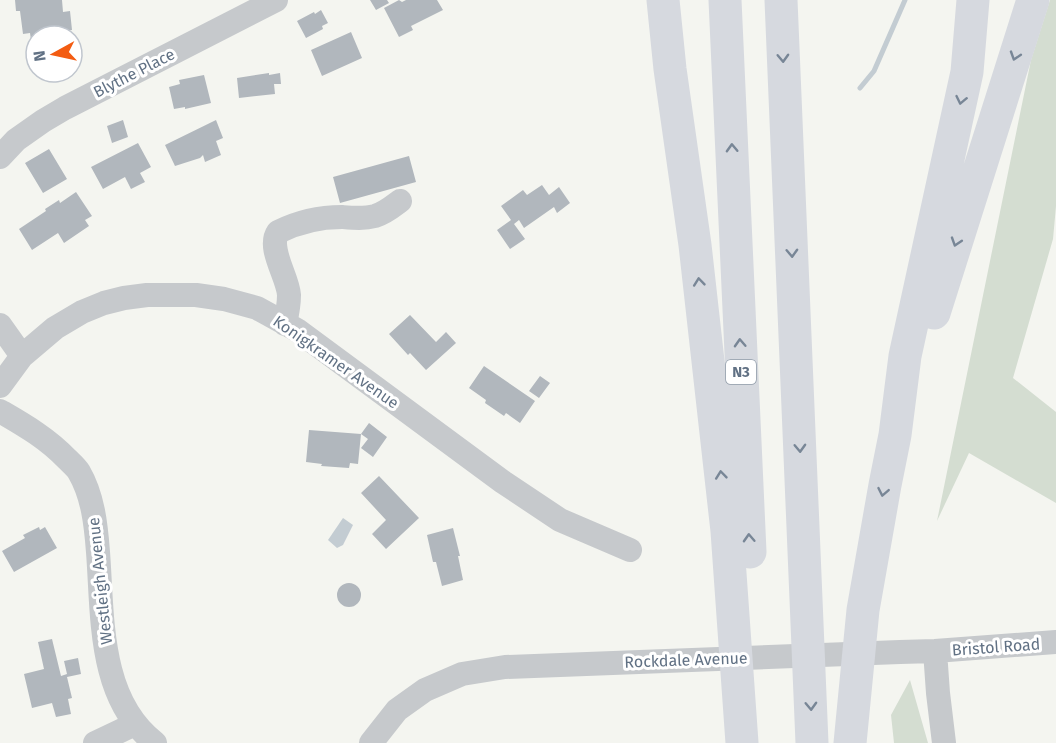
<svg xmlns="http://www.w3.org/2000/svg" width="1056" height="743" font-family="'Fira Sans',sans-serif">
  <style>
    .green { fill: #d4ddd1 }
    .water { fill: #c3ccd2 }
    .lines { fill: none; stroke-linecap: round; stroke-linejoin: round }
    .stream { stroke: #c3ccd2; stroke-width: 5 }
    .building { fill: #b1b7bd }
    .minor { stroke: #c6c9cc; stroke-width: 24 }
    .highway { stroke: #d6d9df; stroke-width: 33 }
    .oneway { stroke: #788696 }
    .labels { text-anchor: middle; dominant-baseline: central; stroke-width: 6; stroke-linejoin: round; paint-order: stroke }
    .shield { fill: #fff; stroke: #909ca9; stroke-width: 1.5 }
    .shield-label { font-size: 15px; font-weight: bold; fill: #617184 }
    .street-label { font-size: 16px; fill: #617184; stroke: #fff }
  </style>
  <rect width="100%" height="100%" fill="#f4f5f0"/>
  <path class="green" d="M1050 0H1056V206L1053 239 1013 378 1056 412V503L969 453 937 521 1031 60Z
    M910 680 928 743H894L891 715Z"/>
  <path class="water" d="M343 518 353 525 343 545 337 548 328 540Z"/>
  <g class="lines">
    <path class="stream" d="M860 88 874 71 905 0"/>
  </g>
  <path class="building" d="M15 0H62L63 12 70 11 72 30 48 33V36H36V39L31 40 30 33 23 34 20 11H16Z
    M370 0H387L389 3 376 10Z
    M399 0 402 2 406 0H437L443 10 411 26 413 30 399 37 384 8Z
    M321 10 328 23 322 26 323 29 306 38 297 21 314 12 315 14Z
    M351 32 362 58 322 76 311 50Z
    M269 73V75L280 73 281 84H274L275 94 239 98 237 78Z
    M204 75 211 103 185 109V107L174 109 169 87 180 84 179 80Z
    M123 120 128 137 112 143 107 126Z
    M216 120 223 138 216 141 221 155 205 162 203 155 200 158 175 166 165 145Z
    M138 143 151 167 140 173 145 182 131 189 125 177 103 189 91 167Z
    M49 149 67 179 43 193 25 163Z
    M409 156 416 182 340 203 333 177Z
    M542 185 549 195 559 187 570 203 557 213 554 207 524 228 519 220 514 224 525 239 510 249 497 230 511 220 501 206 523 190 527 195Z
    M76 192 92 216 85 220 89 226 64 243 58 233 32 250 19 229 46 211 45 209 59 200 60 203Z
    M410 315 436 342 446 332 456 343 426 370 410 353 408 355 389 334Z
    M484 366 535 401 520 423 506 413 504 416 485 403 486 400 469 388Z
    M540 376 550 383 539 398 529 391Z
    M369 423 387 437 373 457 361 448 368 439 361 434Z
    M309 430 361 434 358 464 350 463 349 468 321 466 322 464 306 462Z
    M379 476 419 518 386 549 372 534 386 520 361 493Z
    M39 527 40 530 45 527 57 548 14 572 2 551 25 538 23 535Z
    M453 528 460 556H458L463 580 442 586 436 562H433L427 535Z
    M337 595a12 12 0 1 1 24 0a12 12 0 1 1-24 0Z
    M52 639 61 676 67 674 64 661 78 658 81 674 67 677 72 698 68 699 71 714 56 717 52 703 32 708 24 674 44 669 38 642Z"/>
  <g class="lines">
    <path class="minor" d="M0 157 16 140 43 121 65 108 276 0
      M285 324C287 315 289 305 289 295 288 277 267 248 278 232 298 222 319 217 342 217 354 218 364 219 375 216 385 213 392 207 400 201
      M0 325 22 356
      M0 386 22 356 55 328 82 312 104 303 124 298 147 295H196L224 299 257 308 297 330 503 482 560 520 630 550
      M0 411C24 425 47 438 67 459 71 463 76 467 79 472 93 496 96 525 98 552 103 617 98 699 155 743
      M935 651 938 693 944 743
      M95 743 135 724
      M371 743 397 710 425 690 462 674 505 667 900 652 935 651 1056 642"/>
    <path class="highway" d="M663 0 670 69 695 245 727 531 742 743
      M725 0 750 552
      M781 0 812 743
      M934 313 1033 0
      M850 743 863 610 885 485 895 435 905 356 967 72 973 0"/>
  </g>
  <defs><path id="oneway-chevron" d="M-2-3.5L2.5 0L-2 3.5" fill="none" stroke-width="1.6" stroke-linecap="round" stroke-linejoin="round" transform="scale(1.5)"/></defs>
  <g class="oneway">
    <use href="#oneway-chevron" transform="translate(1015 56) rotate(108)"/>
    <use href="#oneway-chevron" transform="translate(783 58) rotate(88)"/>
    <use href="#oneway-chevron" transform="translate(961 100) rotate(102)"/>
    <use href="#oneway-chevron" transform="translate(732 148) rotate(-92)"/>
    <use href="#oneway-chevron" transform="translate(956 242) rotate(108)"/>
    <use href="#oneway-chevron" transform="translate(792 253) rotate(88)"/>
    <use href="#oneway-chevron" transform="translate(699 282) rotate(-96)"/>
    <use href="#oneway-chevron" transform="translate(740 343) rotate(-93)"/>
    <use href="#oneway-chevron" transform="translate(800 448) rotate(88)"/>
    <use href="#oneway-chevron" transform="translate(721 475) rotate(-96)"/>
    <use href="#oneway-chevron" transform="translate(883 492) rotate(101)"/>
    <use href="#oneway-chevron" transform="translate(749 538) rotate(-93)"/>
    <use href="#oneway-chevron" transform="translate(811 706) rotate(88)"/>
  </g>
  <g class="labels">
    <rect class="shield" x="726" y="360" width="30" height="24" rx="4.5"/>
    <g class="shield-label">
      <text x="741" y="372">N3</text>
    </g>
    <g class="street-label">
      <text transform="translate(134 73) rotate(-27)">Blythe Place</text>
      <text transform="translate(336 362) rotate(35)">Konigkramer Avenue</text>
      <text transform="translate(100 581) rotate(-96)">Westleigh Avenue</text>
      <text transform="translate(996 647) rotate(-4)">Bristol Road</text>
      <text transform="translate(686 660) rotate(-2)">Rockdale Avenue</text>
    </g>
  </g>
  <g transform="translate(54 54) rotate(262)"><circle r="28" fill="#ffffff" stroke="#c0c6ce" stroke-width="1.5"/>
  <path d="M0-4.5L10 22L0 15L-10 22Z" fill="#f35c12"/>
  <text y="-9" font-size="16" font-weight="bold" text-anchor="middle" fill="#617184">N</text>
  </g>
</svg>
